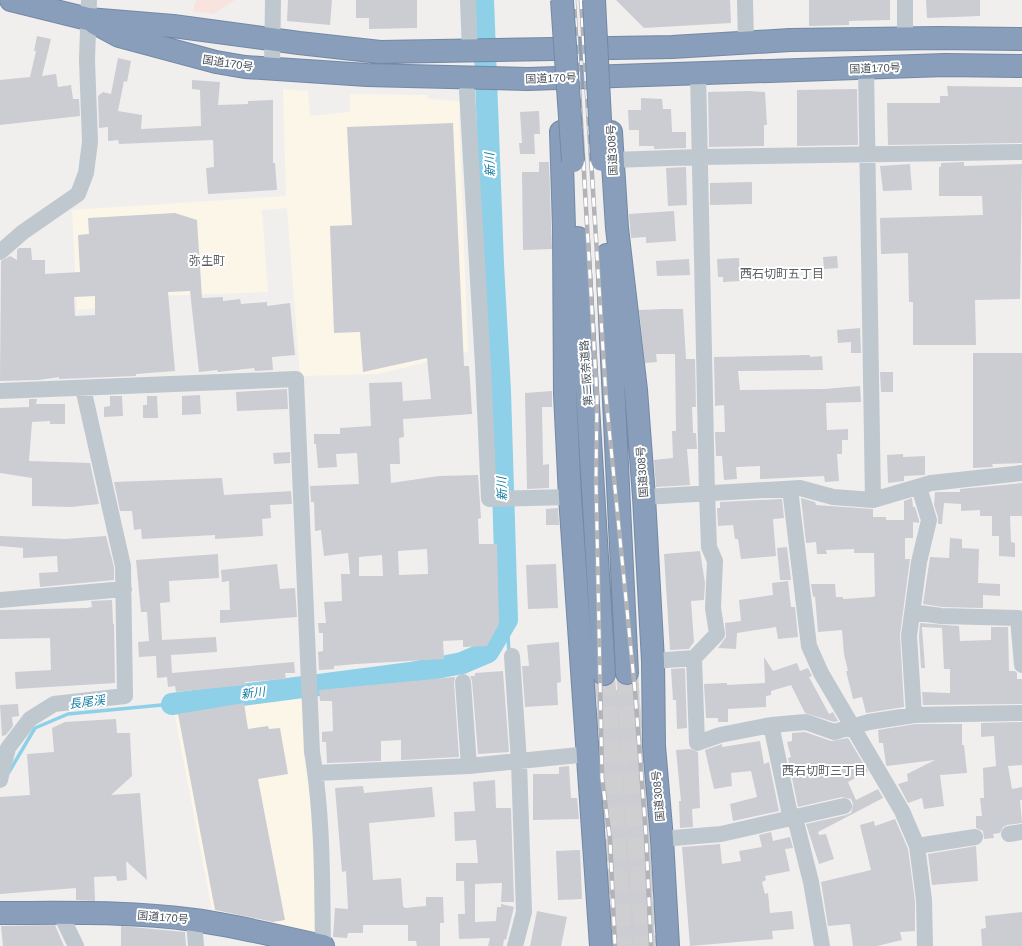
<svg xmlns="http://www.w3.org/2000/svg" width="1022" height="946" font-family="Arial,'Noto Sans JP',sans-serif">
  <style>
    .commercial { fill: #fbf6e8 }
    .medical { fill: #f9e3df }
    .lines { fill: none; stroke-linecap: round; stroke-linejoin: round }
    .stream { stroke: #8ed0e7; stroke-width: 3.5 }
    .river { stroke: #8ed0e7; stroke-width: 22 }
    .building { fill: #cbcdd3; fill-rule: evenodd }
    .minor-tunnel { stroke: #cfced0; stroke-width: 16; stroke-dasharray: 16 8; stroke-linecap: butt }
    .highway-tunnel { stroke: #cfced0; stroke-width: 22; stroke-dasharray: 22 11; stroke-linecap: butt }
    .highway-casing { stroke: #7389a6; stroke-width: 24 }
    .minor { stroke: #bfc8cf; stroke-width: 16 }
    .highway { stroke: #889eba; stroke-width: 22 }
    .rail-casing { stroke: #b1b3b8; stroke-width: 4.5 }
    .rail { stroke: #fff; stroke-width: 3; stroke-dasharray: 9; stroke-linecap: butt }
    .highway-bridge-casing { stroke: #7389a6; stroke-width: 24; stroke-linecap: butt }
    .highway-bridge { stroke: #889eba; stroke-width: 22 }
    .labels { text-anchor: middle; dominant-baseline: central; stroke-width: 4; stroke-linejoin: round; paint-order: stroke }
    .street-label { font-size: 11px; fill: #47505a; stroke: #fff }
    .water-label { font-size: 12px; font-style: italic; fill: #147da1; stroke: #fff }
    .neighbourhood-label { font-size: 12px; fill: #5b5e63; stroke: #fff }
  </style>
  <rect width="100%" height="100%" fill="#f1eeee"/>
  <path class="commercial" d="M283 89 308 91 310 116 350 112V94L427 95 428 99 461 101 459 117 468 352 378 374 300 376 287 208 262 210 268 292 129 297V305L77 310 72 210 286 196Z
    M302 695 314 855 315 932 312 934 213 916 173 706Z"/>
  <path class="medical" d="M196 0H235L213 14 193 11Z"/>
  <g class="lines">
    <path class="stream" d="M507 620 509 653
      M9 772 35 728 68 714 172 704"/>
    <path class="river" d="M172 704 411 673 462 663 488 652 507 620 500 391 493 264 483 0"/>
  </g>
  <path class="building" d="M288 0H332L330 25 287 21Z
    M356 0H417V28L369 29V18H356Z
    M616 0H730L731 23 644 28Z
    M809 0H890V20L849 21V25L809 26Z
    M926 0H980V16L927 18Z
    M37 36 51 39 42 76 56 74 58 87 71 85 73 99H79L80 116 0 125V80L30 77 36 51H34Z
    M118 58 131 61 127 82 124 81 118 111 142 115 141 129 201 126 200 90 192 89V80L220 82 218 105 248 104V101L273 100V163H275L277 190 208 194 206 168 214 167 213 140 119 144 118 140 108 141V127L99 128 98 96 103 92 111 94Z
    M947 86 1022 87V143L888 145 887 103H940V96H948Z
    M857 89 858 145 797 146V90Z
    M749 91 765 92 767 125H764V146L709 147 708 92Z
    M641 98 662 99 663 109H671L672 132H686V148L654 149V146H639V130H629L628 110H641Z
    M539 111 540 134H534L535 154H520L519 143H522L520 112Z
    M453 123 464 366H469L472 414 403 419 404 437 399 438 400 464H390L391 483 439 476 478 475 481 518 478 519 479 544H497L499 624 487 646 463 647V640L443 641 444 659 356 664 334 666V669L319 670 318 652 323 651V633H319L318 623H326L324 602 342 601 341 574H350L348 553 324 556 321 530 315 531 314 502H311L310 486 359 484 357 453 336 454 337 467 318 468 316 444H314V434H340V428L371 426 369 383 402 382 403 401 431 399 427 358 363 372 360 332 334 333 330 226 352 225 347 127ZM427 549 428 574 399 575 398 551ZM382 555 383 576H359V557Z
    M539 162H549L552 249 523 250 522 172H539Z
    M964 162V166L1022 164 1020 299 975 300 976 345H913V302H909L908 253 881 254 880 218 983 215 982 196H939V167H941V163Z
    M910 164 912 190 883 191 880 166Z
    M686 167 687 205 668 206 666 168Z
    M752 182V204L710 205V183Z
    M674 211 676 241 646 243V237L631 238 629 214Z
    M175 213 197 220 202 298 223 297V301L240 299 241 304 267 302V306L290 303 295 355 272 357 273 370 255 371 254 368 218 372 217 370 199 372 190 291 168 292 175 371 136 374V376L59 379V377L39 380 0 381 1 261 10 256 17 260V250L19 248H31L32 260H45V274L80 272 78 235 89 234 88 218ZM95 296V315L75 316 74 297Z
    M837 256 838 268 824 269 823 257Z
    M739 258 740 281 723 282V277H718L717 259Z
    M689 259 690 275 657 276 656 261Z
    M664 309H683L686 359H695L696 407H692L693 433H696L697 449H687L690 485 656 487 654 460 673 458 672 431H676L675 354H656L657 362 645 363 639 310Z
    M860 328 861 353H851V342L838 343 837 330Z
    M973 353H1022V463L992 464 993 467 973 468Z
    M810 355V357L822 356 823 370 738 371 740 390 824 389 860 386 861 402 826 403 827 430 848 429V440H842V454H837L839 481 825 482 824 476 760 479V466L736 467 737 479 724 480 722 456H716L715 432H725L724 405 715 406 714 357Z
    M880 372H893V392H881Z
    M287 389 288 409 237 411 236 392Z
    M552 391V407H542L543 465 549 464V488L527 489 525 393Z
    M200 395 201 414 182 415V396Z
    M110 396H122L123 416 104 417V407L110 406Z
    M147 396H157L158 418H143V405H147Z
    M29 399H37L36 404H65V424H50V421L32 422 29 461 90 463 99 504 71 507 32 506V478L0 473V408L29 407Z
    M290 452V463L274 464 273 453Z
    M903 454V457L925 456V475L904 476V481L888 483 887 455Z
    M222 478 224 495 291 491 292 504 270 505 271 518 262 519 263 536 215 539V535L142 539 141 529 134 530 132 511H120L114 482Z
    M1022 483V516H1010L1011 542 1015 543V557L999 556V536H992V516H980V510L961 511V504L944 503 942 524H938V517L934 505 935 492H960V489Z
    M801 498 815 502 816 505 873 509V517H886V520H904V501L912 498 913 507H915L919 520V523L913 522V538H905V559H910L900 635 904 707 866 713 862 697 853 699 846 671H848L844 654 842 630 818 632 815 596 813 597 811 584H835L836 597H843V599L873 597 875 596 874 553H854V549L826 550 827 554H817L816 542 806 543Z
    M782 499 784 518 773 519 776 556 741 559 738 539H735L733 525 718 526 717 508H720V502Z
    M558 508 559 525H546V509Z
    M0 536 65 539 106 536 114 567V580L40 587 39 573 58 572 57 556 23 558V548L0 546Z
    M950 538 962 539V548L979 549 978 583 1000 584V596L983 595V608L942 607 923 604 930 557 949 558Z
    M787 547 791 580H780L777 548Z
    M700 551 705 583 704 600 691 601 694 642 689 649 670 650 664 554Z
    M218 554 219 578 169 581 170 602 160 603 162 640 216 637 217 652 171 655 172 673 294 662 295 673H285L286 679 245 682V685L176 692 175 686 168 687 167 677 157 678 156 656 139 657 138 642 149 641 147 612H141L136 560Z
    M277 564 280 589 295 588 297 617 220 623V610H230L229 581 222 582 221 570Z
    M556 564 558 608 528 609 526 565Z
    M788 581 791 607H795L798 637 778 639 776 627 737 633 736 649 718 648 726 637 725 623 741 621 739 600 773 595 772 583Z
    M112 600 113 624H114L115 683 16 689 15 672 51 670 50 638 0 639V610L87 608 92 607 91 601Z
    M920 623 959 626 960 641 991 640V627H1008L1009 671H1015L1017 673V679H1022V704L923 705 922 692 950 693V669H944L942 628 922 627 925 668H921L919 636Z
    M559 642 561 682 557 683 558 705 525 707 522 666H529L527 645Z
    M764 657 773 671 797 663 800 671 808 668 812 676 809 677 829 714 833 712 838 721 834 722 805 713 791 685 771 691V695L766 696V707L728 709V722H718V718H706L704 684 727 683V685L765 683Z
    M685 668 687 728 677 729 676 700H673L671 669Z
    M503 671 509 752 478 754 472 681 470 676H475V673Z
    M455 677 454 683 459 757 401 760V740L381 741V761L327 763 326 742H322V732L333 731 332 701H320L319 690Z
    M639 688 642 747 650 840 655 946H615L596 692Z
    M244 703 248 729 268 726 269 729 280 728 288 774 258 779 285 920 273 922 215 910 178 714Z
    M18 704 19 716 12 717 13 726 6 735 2 736 0 705Z
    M116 719 117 733H130L132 776 111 795 140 793 147 880 126 861 127 880 117 881 116 876 94 877 95 901 76 900V888L0 894V797L30 795 27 754 54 752 52 728 65 722Z
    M1022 722V765L1008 766 1012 789 1022 787V800H1020L1022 823 1007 825 1003 827 1000 833 993 834 994 838 984 839 983 831 976 828V816H982L980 798H984L983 768 996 766 994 736 981 737V723Z
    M915 724H962V745H964L967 773 940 775 944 806 924 809 922 798 908 803 898 784 908 781 907 774 935 760 887 766 886 765 883 743H879L878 730Z
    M805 732 831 741 848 738 868 771 848 782 856 800 878 789 883 798 818 832 819 835 826 834 834 859 819 864 806 824 846 815 851 813 853 804 851 799 842 797 798 807 788 758 791 757 787 742 792 741V733Z
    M760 741 764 764 769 762 779 811 733 821 730 804 757 797 751 771 731 773 732 786 714 789 705 750 722 744V747Z
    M690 749 698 752 700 808 692 809 693 827 680 828 679 801H681L676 750Z
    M569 766 571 798H577L579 819 533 820V774H559V767Z
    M495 780 496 808H511L514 902H501L502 883 475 884V922L496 921 497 907H501V904L514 907 506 940 504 939 503 946H488L490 938 459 939 458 914H465L464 881H456V863H478L476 840 455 841 454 812 475 811 473 782Z
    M363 786 364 793 432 787 435 817 369 823 373 880 401 878 403 906 405 908 426 906V897H443L444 923H440V946H417L416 941H408V925H363V933H348L347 938 333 937 335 908 348 909 346 871 342 872 335 788Z
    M895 819 908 849 915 901V931L900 932 902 940 877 946H853L850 924 828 926 821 882 871 870 860 825 874 821 875 826Z
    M771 832 773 841 790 837 793 848 785 849 790 871 765 876 766 880 762 882 765 894 768 893 770 913 792 911 794 929 772 931 773 939 690 946 682 847 720 844 722 864 741 861 739 851 762 847 759 835Z
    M976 846 978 881 932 885 928 854Z
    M580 850 582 899 558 900 556 851Z
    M537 911 567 917 561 946H530Z
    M1022 912V946H982L981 929 986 928 985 916Z
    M55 925 64 946H3L1 926Z
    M121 926 185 932 186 946H121Z"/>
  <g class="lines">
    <path class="minor-tunnel" d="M589 759 654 755
      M607 877 657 873"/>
    <path class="highway-tunnel" d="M627 673 646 946
      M604 674 621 946"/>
    <g class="highway-casing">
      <path id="highway" d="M11 0 88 19 173 26 299 43 380 52 672 47 790 40 938 38 1022 39
        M95 23 119 36 216 62 245 67 367 75 528 79 945 65 1022 66
        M561 132 564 228 565 394 570 497 601 946
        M611 132 617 228 636 390 644 497 653 661 654 746 662 839 668 946
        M578 238 604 674
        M607 255 627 673
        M0 913C65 913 130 911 194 920 238 926 280 937 323 946"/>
    </g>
    <path class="minor" d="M468 0 470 51
      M745 0 746 43
      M905 0V38
      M866 68 873 500
      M272 69 273 0
      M467 91 483 366 489 499 570 497
      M612 160 699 157 1022 152
      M0 252 23 232 78 194 86 173 90 142 87 60 89 0
      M0 391 296 379 312 752C323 816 322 881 323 946
      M790 489 809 646 821 673 902 811 917 846 924 900 925 946
      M644 497 800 488 833 497 873 500 931 483 1022 473
      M0 600 124 589
      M913 612 941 616 1018 618 1022 665
      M512 656 519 762 524 912 515 946
      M694 658 697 743 720 735 771 725 806 722 834 732 869 722 914 715 909 636 919 562 929 520 919 487
      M653 661 694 658 717 634 713 608 715 561 709 547 707 493 698 73
      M463 682 469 766
      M914 715 1022 713
      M771 725 789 810 797 826 811 882 822 946
      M316 773 469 766 589 754
      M0 780 8 748 30 719 54 704 125 696 123 566 83 388
      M1009 834 1022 832
      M662 839 721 834 844 806
      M917 846 975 837
      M60 913 76 946
      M194 920 196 946"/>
    <use href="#highway" class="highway"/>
    <g class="rail-casing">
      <path id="rail" d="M574 0 597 398 596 480 602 778 610 839 615 946
        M581 0 606 397 635 691 646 836 651 946"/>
    </g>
    <use href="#rail" class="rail"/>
    <g class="highway-bridge-casing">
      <path id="highway-bridge" d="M562 0 573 161
        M594 0 602 160"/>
    </g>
    <use href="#highway-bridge" class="highway-bridge"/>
  </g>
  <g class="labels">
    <g class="street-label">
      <text transform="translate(228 63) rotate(9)">国道170号</text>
      <text transform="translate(875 68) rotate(-2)">国道170号</text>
      <text transform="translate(551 78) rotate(-2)">国道170号</text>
      <text transform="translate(612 150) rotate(-93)">国道308号</text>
      <text transform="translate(586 373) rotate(-94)">第二阪奈道路</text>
      <text transform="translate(642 472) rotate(-94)">国道308号</text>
      <text transform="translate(658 796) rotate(-95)">国道308号</text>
      <text transform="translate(163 917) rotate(5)">国道170号</text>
    </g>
    <g class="water-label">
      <text transform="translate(490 165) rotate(-92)">新川</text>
      <text transform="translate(502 489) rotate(-92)">新川</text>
      <text transform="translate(253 693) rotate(-7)">新川</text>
      <text transform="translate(87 702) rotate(-7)">長尾渓</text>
    </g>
    <g class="neighbourhood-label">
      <text x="207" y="261">弥生町</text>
      <text x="782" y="274">西石切町五丁目</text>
      <text x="824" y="771">西石切町三丁目</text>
    </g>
  </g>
</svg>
